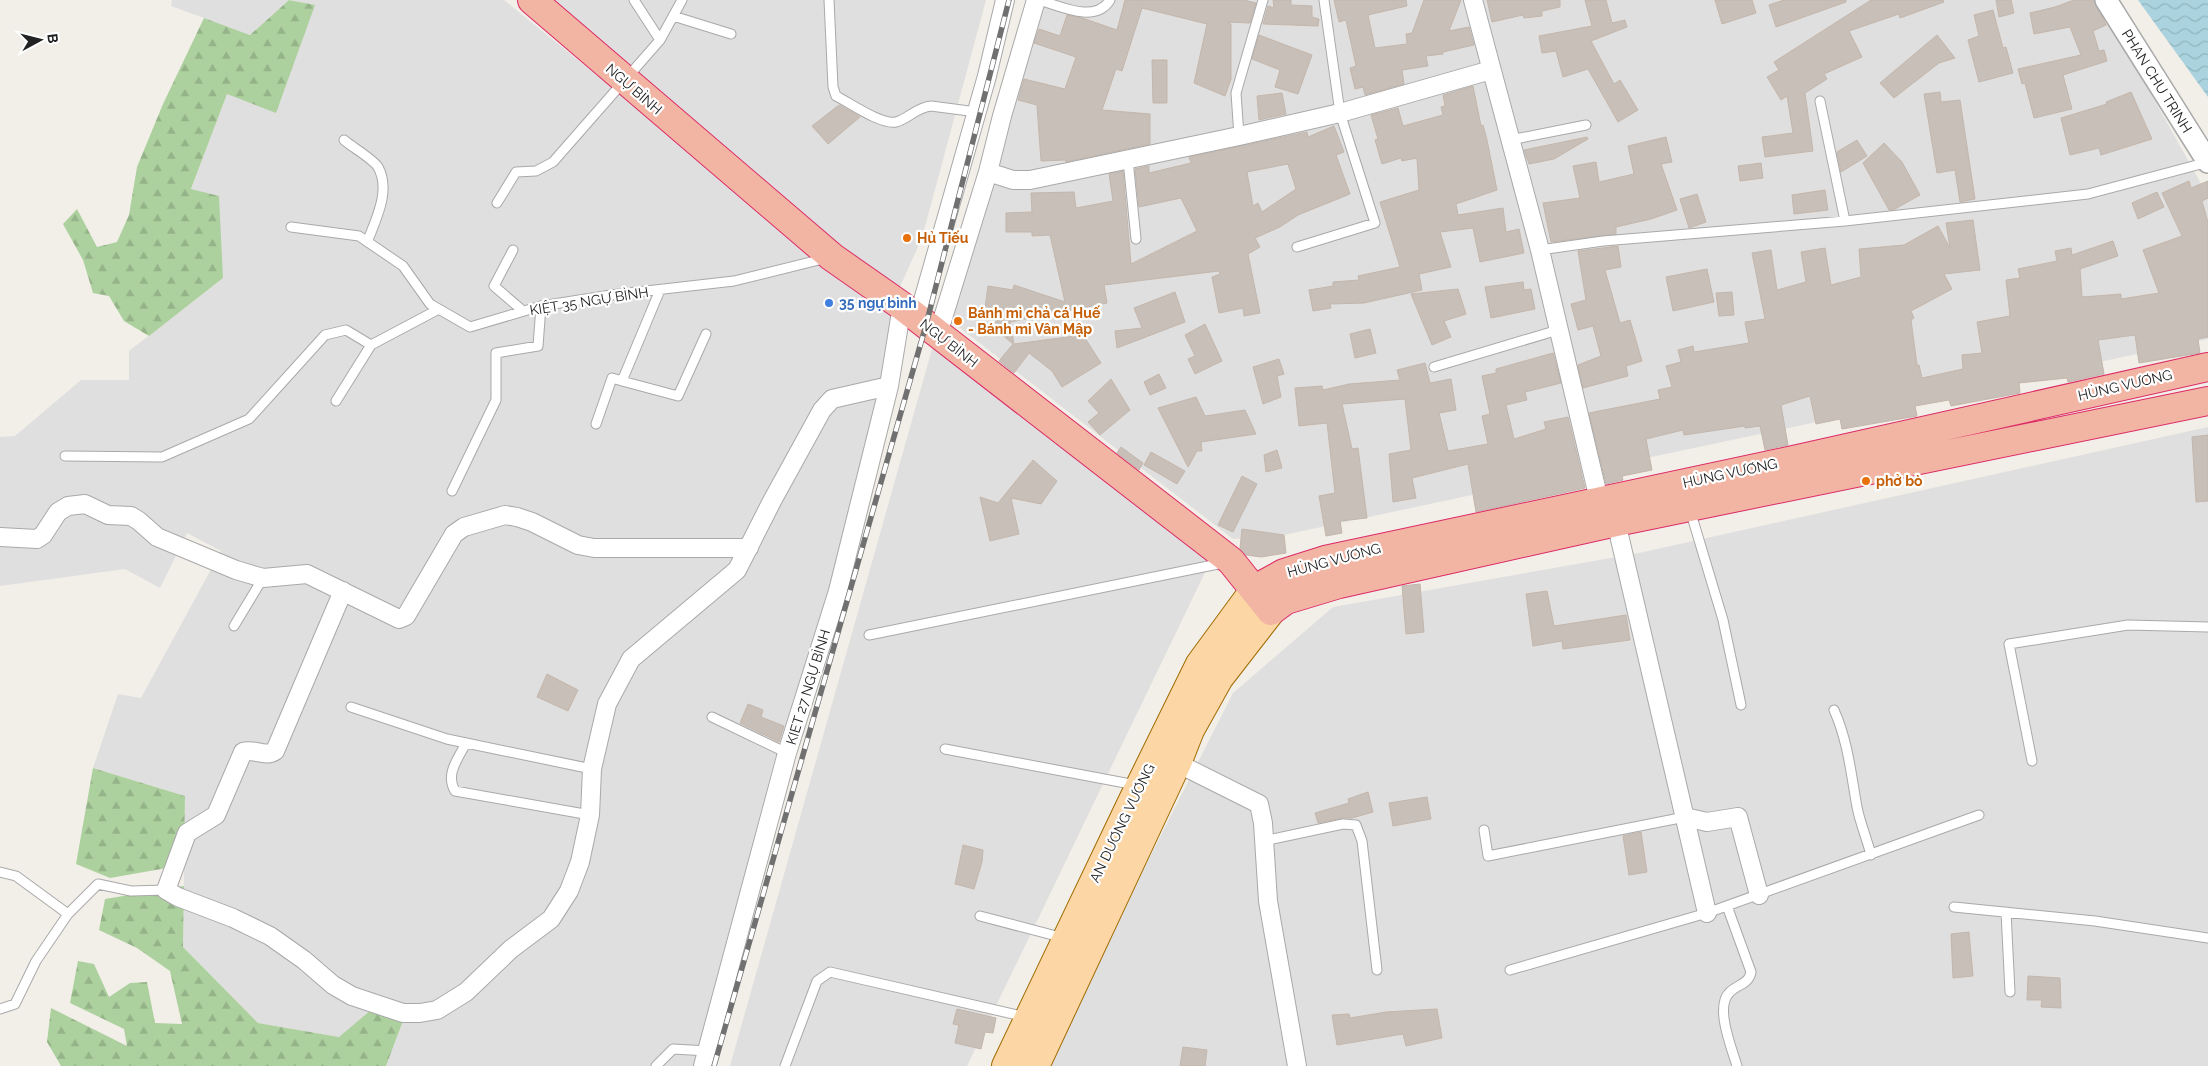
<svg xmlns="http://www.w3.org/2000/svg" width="2208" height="1066" font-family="Raleway,sans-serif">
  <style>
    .residential { fill: #e0dfdf }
    .forest { fill: url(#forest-firs) }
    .water { fill: url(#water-waves) }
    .building { fill: #c7bfb8; stroke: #c4b6ab; fill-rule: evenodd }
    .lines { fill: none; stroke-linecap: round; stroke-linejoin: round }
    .service-casing { stroke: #a9a9a9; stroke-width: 11 }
    .minor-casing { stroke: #a9a9a9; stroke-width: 20 }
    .tertiary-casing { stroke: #a9a9a9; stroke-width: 24 }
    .primary-casing { stroke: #a06b00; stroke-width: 30 }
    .trunk-casing { stroke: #dc2a67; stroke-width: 30 }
    .service { stroke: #fff; stroke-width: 9 }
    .minor { stroke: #fff; stroke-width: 18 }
    .tertiary { stroke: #fff; stroke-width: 21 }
    .primary { stroke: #fcd6a4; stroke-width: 28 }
    .trunk { stroke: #f2b4a3; stroke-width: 28 }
    .rail-casing { stroke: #707070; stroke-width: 5.5 }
    .rail { stroke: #fff; stroke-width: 4; stroke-dasharray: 11; stroke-linecap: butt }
    .food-dot { fill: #e8710a; stroke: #fff; stroke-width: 2 }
    .shop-dot { fill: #3f7fe0; stroke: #fff; stroke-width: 2 }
    .labels { text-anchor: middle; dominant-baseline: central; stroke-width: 4.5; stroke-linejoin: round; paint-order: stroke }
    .street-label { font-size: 14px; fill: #222; stroke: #fff }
    .food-label { font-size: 14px; font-weight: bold; fill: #c56008; stroke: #fff; text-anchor: start }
    .shop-label { font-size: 14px; font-weight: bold; fill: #366cbe; stroke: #fff; text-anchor: start }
  </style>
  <defs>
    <pattern id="forest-firs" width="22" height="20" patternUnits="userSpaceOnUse" patternTransform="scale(1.25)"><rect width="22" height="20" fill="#add19e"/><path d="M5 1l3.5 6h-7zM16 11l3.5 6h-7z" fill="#95b388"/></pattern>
    <pattern id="water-waves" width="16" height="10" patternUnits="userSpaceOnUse" patternTransform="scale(1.25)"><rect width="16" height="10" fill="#aad3df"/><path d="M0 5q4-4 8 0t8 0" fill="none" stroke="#92b5bf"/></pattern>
  </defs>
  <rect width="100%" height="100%" fill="#f2efe9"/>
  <path class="residential" d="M172 0H289L250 35 171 6Z
    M290 0H504L901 322 831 588 778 747 693 1066H386L403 1021 339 1037 258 1023 183 947 185 796 93 768 118 694 141 698 221 551 187 533 160 588 125 569 0 586V437L15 436 81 380H129V351L223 278 191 190 227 93 275 112 314 5Z
    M538 0H986L922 238 898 291 631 80Z
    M1026 0H2092L2137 69 2208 196V339L1279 536 1233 539 942 314Z
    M934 342 1212 558 967 1066H730Z
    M2208 427V1066H1044L1233 693 1333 607 1639 553Z"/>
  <path class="forest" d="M289 0 315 5 276 113 227 94 191 189 219 196 223 278 149 336 124 321 109 296 93 293 83 260 63 224 77 209 97 247 117 242 129 215 137 167 163 104 204 18 250 35Z
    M93 768 185 796 184 865 110 878 76 864Z
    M184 886 183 947 258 1023 339 1037 371 1010 403 1021 386 1066H61L47 1042 51 1008 127 1046 124 1029 70 1003 78 961 94 964 109 997 130 983 147 982 155 1023 182 1024 170 971 137 948 99 930 105 899Z"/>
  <path class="water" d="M2138 0H2208V97Z"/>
  <path class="building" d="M1125 0H1244L1256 3 1250 23 1228 22 1231 24V79L1225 96 1194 83 1207 24 1142 8 1122 71 1116 69 1102 110 1150 114V144L1066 162 1065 160 1041 161 1037 105 1018 100 1024 79 1065 89 1076 57 1034 43 1039 29 1060 36 1067 15 1082 18 1117 30Z
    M1273 0H1291V5L1312 6V17L1319 19 1318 26 1263 24 1268 6 1274 8Z
    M1334 0H1406L1407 6 1368 15 1375 48 1407 44 1406 34 1412 33 1424 0H1461L1449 31 1469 27 1474 45 1443 52V54L1426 56 1428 66 1402 70 1404 84 1365 95 1363 87 1355 89 1350 68 1356 66 1346 20 1339 22Z
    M1487 0H1560V7L1542 11V16L1524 18 1523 15 1492 22Z
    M1585 0H1606L1612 23 1625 20 1627 27 1591 41 1614 84 1620 80 1638 110 1618 122 1588 69 1563 77 1556 51 1542 53 1539 36 1592 26Z
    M1715 0H1752L1756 13 1722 24Z
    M1784 0H1846V2L1776 27 1769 5Z
    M1871 0H1943L1944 2 1900 18 1899 14 1849 31 1862 57 1824 74 1827 79 1805 93 1813 151 1765 157 1762 137 1793 133 1787 96 1781 100 1767 77 1779 70 1774 62Z
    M1996 0H2011L2014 13 1999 17Z
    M2074 0H2094L2106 25 2093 31 2099 51 2104 50 2107 61 2063 75 2072 109 2034 118 2025 83 2022 84 2018 69 2081 55 2070 27 2034 34 2030 13 2055 7Z
    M1993 10 2003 48 2006 47 2013 73 1979 82 1968 40 1979 36 1974 15Z
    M1259 35 1312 55 1298 94 1275 87 1280 70 1252 59Z
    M1937 35 1955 58 1939 63 1894 98 1880 83Z
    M1152 60H1167V103H1153Z
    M1473 86 1481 126 1483 125 1487 140 1497 190 1456 204 1458 215 1503 208 1506 232 1519 229 1524 253 1480 262 1473 228 1440 232 1451 267 1419 274 1422 290 1364 303 1330 304 1331 308 1313 311 1309 290 1333 286V282L1359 280 1358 276 1400 267 1380 202 1419 190 1417 158 1402 161 1401 158 1382 164 1375 140 1378 139 1371 115 1398 108 1403 126 1443 115 1441 107 1445 106 1443 95Z
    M1940 92 1941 102 1960 100 1975 199 1960 202 1955 170 1937 173 1924 94Z
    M2131 92 2152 139 2101 155 2099 148 2070 155 2061 118 2107 104 2106 102Z
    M1282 93 1286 114 1259 120 1257 96Z
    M839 105 860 117 828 144 812 126Z
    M1334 126 1344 152 1336 155 1350 194 1298 215 1280 227 1255 238 1260 247 1248 254 1260 313 1244 316 1243 308 1219 313 1212 277 1220 274 1219 271 1104 285 1107 303 1010 322 1014 344 1083 335 1101 363 1062 387 1052 371 1029 353 1014 373 999 361 1013 344 992 326 1005 311 985 308 988 286 1013 290 1014 285 1065 302 1050 235 1032 236V232H1006V213L1032 212 1031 193 1074 192 1076 208 1113 201 1109 174 1123 171 1131 264 1197 231 1181 198 1139 207 1135 169 1149 166V173L1191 163 1189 157 1307 132 1308 137ZM1288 164 1296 189 1262 212 1258 203 1253 206 1247 172Z
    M1587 137 1588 139 1554 159 1529 164 1524 150Z
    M1666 137 1672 162 1661 164 1677 210 1651 219 1616 227V234L1551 242 1543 203 1580 198 1573 166 1596 162 1599 182 1634 174 1628 146Z
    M1857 140 1867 156 1841 172 1837 152Z
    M1884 143 1902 162 1920 195 1895 209 1889 210 1863 163Z
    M1761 163 1763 178 1740 181 1738 166Z
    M2189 181 2191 188 2208 181V198L2202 201 2208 222V337L2198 339 2200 353 2139 363 2135 335 2098 340 2104 374 2068 382 2067 378 2019 383 2020 393 1951 406 1949 400 1915 406 1917 416 1842 429 1840 419 1816 424 1810 396 1781 405 1788 445 1765 450 1760 426 1745 428V426L1684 435 1683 430 1646 439 1652 470 1622 476 1623 480 1606 484 1589 413 1660 399 1658 390 1672 387 1666 366 1681 362 1678 350 1693 346 1694 352 1749 343 1745 322 1765 319 1752 253 1771 250 1777 290 1806 282 1801 252 1825 248 1831 285 1861 277 1859 249 1904 245 1938 226 1950 248 1946 223 1973 220 1980 270 1944 274 1952 289 1911 311 1914 318 1911 320 1917 365H1919L1922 378 1963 369 1962 355 1982 353 1977 322 2010 316 2006 280 2020 278 2018 269 2057 261 2055 251 2071 248 2072 255 2113 241 2118 256 2080 269 2082 297 2121 294V299L2159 293 2143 250 2182 236 2162 193Z
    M1825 190 1828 210 1794 214 1792 195Z
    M2157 192 2164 207 2138 219 2132 203Z
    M1697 194 1706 222 1689 228 1680 199Z
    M1618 246 1621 267 1605 270 1620 323 1630 320 1642 361 1626 366 1628 376 1583 388 1578 365 1601 356 1593 326 1578 330 1571 304 1586 300 1578 251Z
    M1707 269 1714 302 1673 311 1666 277Z
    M1523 282 1524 290 1531 289 1535 309 1491 318 1485 287Z
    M1458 289 1466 314 1444 321 1451 337 1432 345 1411 294Z
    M1175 292 1185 322 1117 348 1115 331 1142 328 1134 308Z
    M1732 292 1734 315 1719 316 1716 293Z
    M1205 324 1222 361 1195 374 1188 359 1195 356 1185 335Z
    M1370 329 1376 353 1355 358 1350 334Z
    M1553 353 1561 383 1525 392 1527 400 1506 405 1514 439 1546 429 1544 422 1568 417 1585 488 1476 512 1468 464 1412 478 1416 498 1393 502 1389 454 1411 450 1405 399 1342 404 1352 449 1358 448 1367 518 1340 521 1342 533 1326 536 1319 496 1335 493 1327 423 1299 426 1295 388 1322 386 1323 390 1349 384 1400 380 1397 370 1425 363 1430 383 1451 379 1456 410 1439 413 1448 451 1488 444 1482 416 1490 414 1482 376 1496 373V369Z
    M1279 359 1284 374 1277 376 1281 397 1263 404 1253 367Z
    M1159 374 1166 388 1150 395 1144 382Z
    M1111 379 1130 410 1100 435 1088 422 1099 413 1088 401Z
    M1196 397 1205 416 1245 410 1256 434 1201 442 1202 451H1197L1188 467 1158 408Z
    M2208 435V501L2196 502 2192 437Z
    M1121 447 1143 463 1139 470 1117 453Z
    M1277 450 1282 468 1266 472 1264 455Z
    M1151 452 1185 471 1177 484 1144 465Z
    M1033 460 1057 481 1041 504 1011 498 1019 534 990 541 980 497 998 503Z
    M1242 476 1257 484 1233 532 1218 525Z
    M1242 529 1284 535 1286 553 1261 557 1246 555 1240 548Z
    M1420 584 1424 632 1406 634 1402 586Z
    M1547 591 1554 626 1626 615 1630 640 1563 649 1562 641 1533 646 1526 594Z
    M547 674 578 690 568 711 537 697Z
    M748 704 763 710 761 717 784 726 779 742 740 723Z
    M1368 792 1373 812 1352 818H1342L1318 823 1315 813 1349 803 1348 799Z
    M1427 797 1431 819 1393 826 1389 803Z
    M1641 832 1647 872 1629 875 1623 836Z
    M963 845 983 850 982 862 974 889 955 884Z
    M1969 932 1973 976 1953 978 1951 934Z
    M2028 976 2060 978 2061 1008 2041 1007 2042 1000H2027Z
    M957 1009 996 1018 993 1033 985 1032 981 1049 955 1043 959 1025 953 1024Z
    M1437 1009 1442 1038 1406 1046 1403 1034 1337 1045 1332 1015 1349 1014 1350 1018 1386 1012Z
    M1183 1047 1207 1050 1205 1066H1180Z"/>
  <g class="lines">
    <g class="service-casing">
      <path id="service" d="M634 0 660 40
        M829 0 833 87 836 96C850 103 881 125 896 122 908 119 917 107 931 106L977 112
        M1039 0C1060 6 1095 24 1110 0
        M673 16 731 34
        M1820 101 1845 221
        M1239 136 1236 93 1263 0
        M344 140C352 147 373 159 378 167 391 190 376 219 368 240
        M1510 140 1586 125
        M1128 160 1136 239
        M497 203 516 172 536 171 553 162 660 40 682 0
        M291 227 359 236 403 266 430 304 470 327 541 306 611 295 734 281 827 258
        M1297 247 1375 223 1340 113 1324 0
        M513 250 494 286 523 311
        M1540 250 1603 241 1845 221 2088 194 2208 162
        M660 290 622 381 678 396 706 334
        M1434 367 1558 330
        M336 401 371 345 439 309
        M596 424 612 378 622 381
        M65 456 162 457 249 419 325 335 346 330 371 345
        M452 491 496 400V353L538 346 541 306
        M1690 510 1723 620 1741 705
        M234 626 263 578
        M869 635 1223 563
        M351 707 447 739 592 769
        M1834 710C1848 741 1851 774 1857 807 1860 823 1867 839 1871 855
        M712 717 787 753
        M466 743C458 759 445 774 455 791L590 815
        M945 749 1136 785
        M2032 761 2009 644 2128 625 2208 627
        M1484 830 1488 856 1685 817
        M1264 841 1343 824 1356 825 1362 841 1377 970
        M0 872 16 876 68 914 98 884 131 891 166 890
        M1727 906 1751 972C1749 984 1738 984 1730 992 1714 1006 1732 1049 1737 1066
        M1954 907 2095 921 2208 938
        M2006 912 2010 992
        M980 916 1064 938
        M1510 970 1707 913 1979 815
        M0 1009 15 1004 36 961 68 914
        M656 1066 673 1049 708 1051
        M785 1066 817 981 830 972 1026 1017"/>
    </g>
    <g class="minor-casing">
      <path id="minor" d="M1036 0 1002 116 988 172 1013 180H1030L1239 136 1340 113 1491 70
        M1473 0 1540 250 1599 500
        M918 318 987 76 1005 0
        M938 334 988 172
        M1616 522 1707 913
        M0 537 37 539 43 535 58 512 68 506 85 504 108 515 131 516 139 521 157 537 236 570 263 578 307 574 399 619 406 616 454 534 464 527 505 515 517 517 532 522 578 545 594 548H749
        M343 591 275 751C265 758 254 748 243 752L216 815 187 833 166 890 178 897 233 918 270 936 304 960 333 985 352 996 403 1013H420L437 1010 466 992 511 949 551 919 569 891 580 862 590 815 592 769 607 704 631 659 737 570 772 501 822 410 832 399 889 386
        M1177 763 1259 804 1263 823 1268 901 1297 1066
        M1685 817 1707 822 1738 817 1759 895
        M703 1066 787 753 838 591 889 386 902 306"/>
    </g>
    <g class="tertiary-casing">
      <path id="tertiary" d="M2106 0 2208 162"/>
    </g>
    <g class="primary-casing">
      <path id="primary" d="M1006 1066 1133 800 1200 664 1255 589
        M1035 1066 1177 763 1190 730 1219 678 1271 611"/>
    </g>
    <g class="trunk-casing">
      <path id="trunk" d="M532 0 832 257 902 306 1231 561 1271 611 1286 600 1339 584 1616 522 2208 401
        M1255 589 1284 573 1325 560 1789 461 2208 367"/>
    </g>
    <use href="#service" class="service"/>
    <use href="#minor" class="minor"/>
    <use href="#tertiary" class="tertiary"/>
    <use href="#primary" class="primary"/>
    <use href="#trunk" class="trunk"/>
    <g class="rail-casing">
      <path id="rail" d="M714 1066 926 325 1009 0"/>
    </g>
    <use href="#rail" class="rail"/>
  </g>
  <g class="food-dot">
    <circle cx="907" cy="238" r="5"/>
    <circle cx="958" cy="321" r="5"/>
    <circle cx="1866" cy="481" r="5"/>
  </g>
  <circle class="shop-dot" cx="829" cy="303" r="5"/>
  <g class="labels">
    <g class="street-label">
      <text transform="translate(2157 81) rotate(58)">PHAN CHU TRINH</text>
      <text transform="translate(634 89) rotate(41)">NGỰ BÌNH</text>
      <text transform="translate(589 301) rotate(-9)">KIỆT 35 NGỰ BÌNH</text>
      <text transform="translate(949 343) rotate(38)">NGỰ BÌNH</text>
      <text transform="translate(2125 385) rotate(-13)">HÙNG VƯƠNG</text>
      <text transform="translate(1730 473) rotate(-12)">HÙNG VƯƠNG</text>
      <text transform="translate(1334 560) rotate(-15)">HÙNG VƯƠNG</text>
      <text transform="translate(808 687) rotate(-73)">KIET 27 NGỰ BÌNH</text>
      <text transform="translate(1122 823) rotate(-64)">AN DƯƠNG VƯƠNG</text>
    </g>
    <g class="food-label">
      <text x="917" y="238">Hủ Tiếu</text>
      <text x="968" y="313">Bánh mì chả cá Huế<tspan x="968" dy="16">- Bánh mì Vân Mập</tspan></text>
      <text x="1876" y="481">phở bò</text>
    </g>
    <g class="shop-label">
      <text x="839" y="303">35 ngự bình</text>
    </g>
  </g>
  <g transform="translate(40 40) rotate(83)" stroke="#ffffff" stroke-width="4" paint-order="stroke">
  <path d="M0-4L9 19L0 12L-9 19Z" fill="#222222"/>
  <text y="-8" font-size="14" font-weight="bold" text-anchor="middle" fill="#222222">B</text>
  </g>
</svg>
